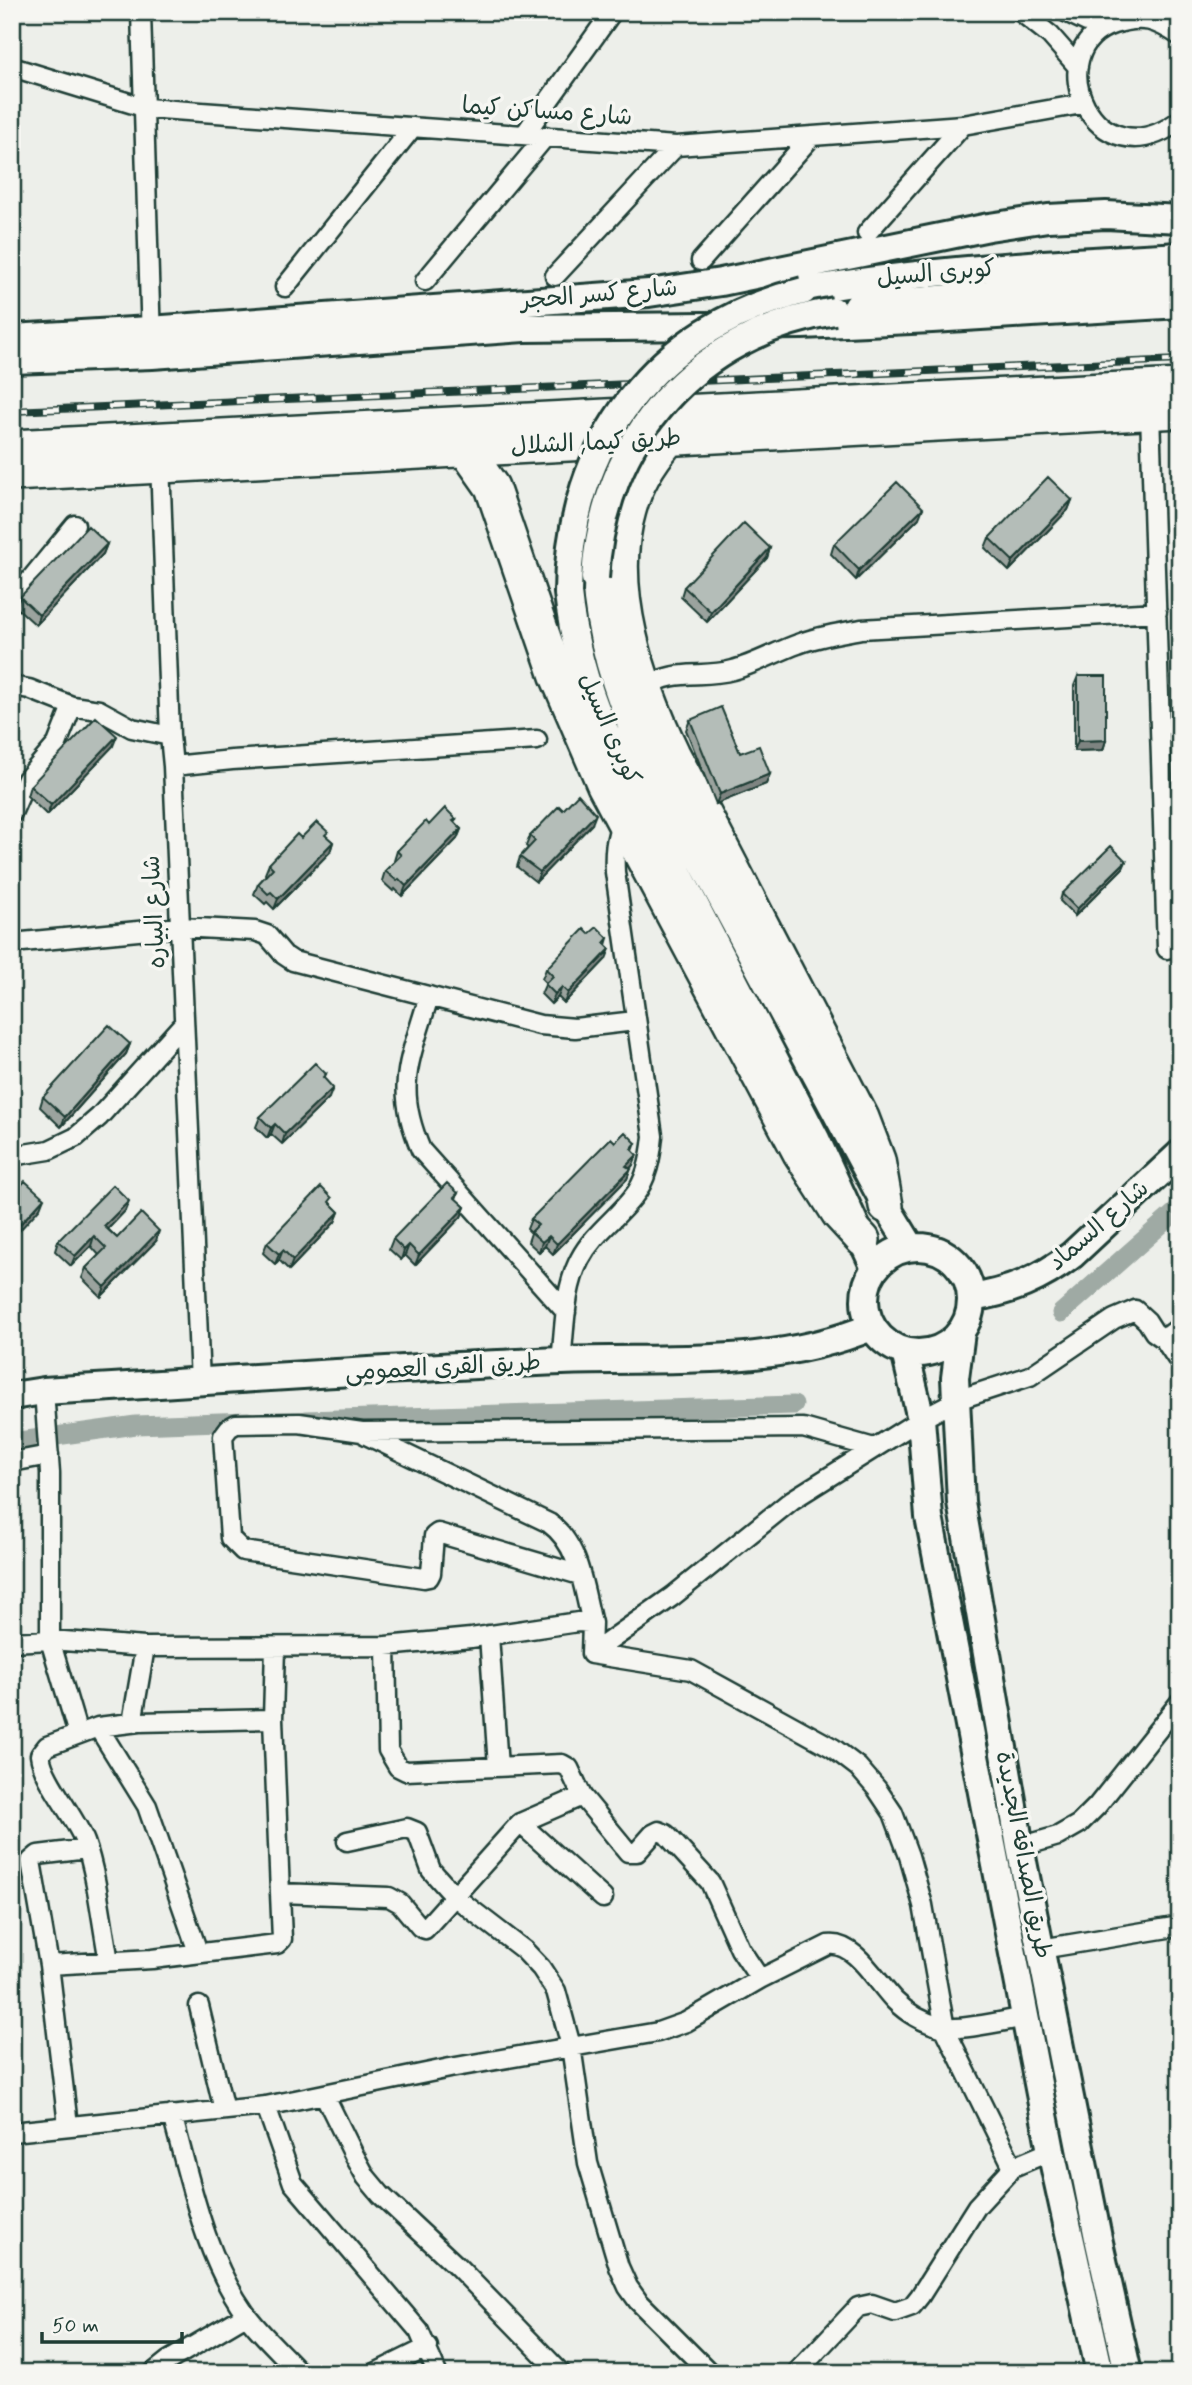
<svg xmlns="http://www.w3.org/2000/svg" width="1192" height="2385" font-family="Mynerve,'Playpen Sans Arabic',sans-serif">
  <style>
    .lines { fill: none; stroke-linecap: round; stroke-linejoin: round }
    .canal { stroke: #9faaa4; stroke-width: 19 }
    .street-casing { stroke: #1f3d34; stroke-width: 23 }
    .secondary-casing { stroke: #1f3d34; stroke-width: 32 }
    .highway-casing { stroke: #1f3d34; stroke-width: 38 }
    .street { stroke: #f6f6f2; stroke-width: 18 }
    .secondary { stroke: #f6f6f2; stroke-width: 26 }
    .highway { stroke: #f6f6f2; stroke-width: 33 }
    .rail-casing { stroke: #1f3d34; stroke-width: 8 }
    .rail { stroke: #f6f6f2; stroke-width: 5; stroke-dasharray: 16; stroke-linecap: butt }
    .secondary-bridge-casing { stroke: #1f3d34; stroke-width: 32; stroke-linecap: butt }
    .secondary-bridge { stroke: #f6f6f2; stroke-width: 26 }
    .wall { fill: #9ba39e; stroke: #1f3d34; stroke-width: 2 }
    .shaded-wall { fill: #7e8481; stroke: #1f3d34; stroke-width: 2 }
    .building { fill: #b4bdb8; stroke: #1f3d34; stroke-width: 2 }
    .labels { text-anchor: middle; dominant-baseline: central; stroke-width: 7; stroke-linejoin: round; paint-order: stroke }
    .street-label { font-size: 24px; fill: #1f3d34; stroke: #f6f6f2 }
  </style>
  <rect width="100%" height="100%" fill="#edefea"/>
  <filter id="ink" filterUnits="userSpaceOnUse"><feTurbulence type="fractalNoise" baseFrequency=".0143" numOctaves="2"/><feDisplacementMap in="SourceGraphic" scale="14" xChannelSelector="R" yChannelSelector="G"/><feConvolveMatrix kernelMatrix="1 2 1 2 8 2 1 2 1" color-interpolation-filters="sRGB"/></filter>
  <g filter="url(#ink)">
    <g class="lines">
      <path class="canal" d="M1061 1313 1180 1208
        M306 1420 794 1405
        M12 1442 136 1425 248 1421"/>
      <g class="street-casing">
        <path id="street" d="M141 12 151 341
          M1021 12 1050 35 1078 67
          M1066 12 1087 22 1106 27
          M1180 36C1156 20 1143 15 1114 24 1036 49 1094 186 1180 120
          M12 67 146 108 676 146 963 125 1082 104
          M524 135 612 12
          M867 233 963 125
          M701 261 812 136
          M555 276 676 146
          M425 281 546 136
          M285 287 413 127
          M1150 412 1167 949
          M160 461 170 736 173 766 200 1382
          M12 602 75 525
          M12 686 29 689 72 706 99 710 132 728 170 736
          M645 688C675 667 701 679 733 670 755 664 776 652 798 644 818 636 840 633 861 629L1157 612
          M173 766 232 760 537 740
          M12 813 27 779 57 744 72 706
          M12 943 180 927 255 931 267 935 284 955 293 961 540 1025 575 1028 635 1021
          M429 996C411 1059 393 1085 421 1150L566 1312
          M12 1156 49 1150 76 1137 99 1117 184 1023
          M1164 1339 1180 1327
          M561 1361C565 1328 564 1289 580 1259 593 1234 616 1219 633 1197 647 1180 651 1157 653 1136L615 872C614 853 615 839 622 822
          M44 1391 50 1473V1640L78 1734
          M366 1435 549 1523C580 1545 583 1588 592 1623
          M12 1462 49 1455
          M580 1575 438 1533 434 1536 431 1573 429 1577 424 1578 243 1551 230 1538 223 1436 229 1428 236 1424 299 1423 362 1432 803 1428 874 1448
          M489 1635 498 1767
          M12 1642 50 1640 145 1647 386 1646 471 1638 578 1622 592 1623 591 1654 691 1670 833 1748 858 1767 877 1789 893 1813 909 1856 923 1905 945 2029 1013 2167 977 2206 920 2296 912 2306 895 2312 872 2304 858 2307 796 2373
          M386 1646 388 1750 398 1767 406 1771 562 1764 569 1768 582 1796 628 1852H637L653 1834 659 1831 666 1834 710 1882 740 1949 760 1979
          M591 1654 673 1596 792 1500 827 1478 921 1419 957 1400 1030 1376 1114 1319 1135 1310 1147 1321 1154 1332 1164 1339 1180 1363
          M273 1719 280 1893
          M132 1723 145 1647
          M98 1727 147 1806 198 1952
          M520 1823 603 1898
          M347 1841 407 1828 417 1832 431 1870 455 1897 524 1950 541 1968 556 1991 571 2046 588 2163 619 2267 628 2287 638 2301 710 2373
          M1020 1847 1058 1836 1079 1824 1097 1806 1180 1702
          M1041 1949 1180 1926
          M109 1961C102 1925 97 1875 85 1842 75 1816 43 1780 40 1755L47 1746 98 1727 139 1722 273 1719 275 1647
          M49 1965 152 1959 277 1944 282 1939 280 1893 389 1897 400 1903 420 1927 425 1929 520 1823 582 1796
          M199 2006 224 2110
          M324 2094 354 2155 366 2177 381 2195 458 2267 561 2373
          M266 2106 293 2183 419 2331 437 2373
          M172 2115C191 2183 204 2255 245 2313 260 2334 282 2353 300 2373
          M68 2125 49 1965 31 1861 38 1855 87 1849
          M12 2132 266 2106 450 2068 658 2032 686 2022 760 1979 828 1945C855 1941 877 1983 895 2001 908 2014 923 2022 941 2027 956 2032 1008 2020 1026 2017
          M1013 2167 1051 2151
          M153 2373 168 2361 246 2315
          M375 2373 428 2347"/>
      </g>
      <g class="secondary-casing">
        <path id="secondary" d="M803 291C927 269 1054 263 1180 256
          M857 307 1033 290 1180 281
          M12 338 150 330 649 293 721 282 989 227 1048 218 1106 215 1180 219
          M12 360 152 355 524 328 802 325 932 319 1180 304
          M595 578C599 638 615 689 639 744L886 1206 911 1247
          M568 593C573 642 585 684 604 729L816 1139 875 1268
          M865 1300a53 53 0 1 1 106 0a53 53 0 1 1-106 0Z
          M971 1298C1010 1292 1041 1279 1072 1255L1180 1154
          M961 1332 955 1378 961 1502 1020 1847 1098 2238 1128 2373
          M905 1352 921 1419 929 1517 1051 2151 1100 2373
          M12 1396 44 1391C217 1381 389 1368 562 1361 667 1357 773 1368 871 1327"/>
      </g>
      <g class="highway-casing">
        <path id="highway" d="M668 440C650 461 636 483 629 510 606 588 639 684 673 754L862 1118 878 1160 886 1206
          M12 447 1180 386
          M466 450 492 487 557 676 604 785 800 1153 839 1214 863 1240
          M12 474 1180 411"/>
      </g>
      <use href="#street" class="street"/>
      <use href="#secondary" class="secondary"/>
      <use href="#highway" class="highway"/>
      <g class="rail-casing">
        <path id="rail" d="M12 411 1180 360"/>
      </g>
      <use href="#rail" class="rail"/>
      <g class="secondary-bridge-casing">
        <path id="secondary-bridge" d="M595 578C603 436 695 335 834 311
          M568 593C568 443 657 327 803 291"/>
      </g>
      <use href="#secondary-bridge" class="secondary-bridge"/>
    </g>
    <path class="wall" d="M1072 500 1068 510 1009 571 985 548 989 538Z
      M919 518 856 580 831 554 834 544Z
      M107 544 103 554 36 625 16 607 20 597Z
      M770 548 767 558 707 622 681 597 684 587Z
      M1078 676 1106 740 1103 750 1074 751V686Z
      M690 720 770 774 766 784 716 804 686 730Z
      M113 746 47 815 27 796 30 786Z
      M563 810 592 824 536 882 517 867 520 857 528 848 526 846 530 836Z
      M456 819 454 822 461 829 457 839 402 896 395 889 393 891 382 881 385 871 394 862V861L397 851 429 825Z
      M326 836 333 842 330 852 274 909 267 902 265 904 254 894 258 884 266 875 265 874 269 864 301 838Z
      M1126 861 1123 868 1075 916 1060 901 1062 894Z
      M589 934 608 938 606 945V959L564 1003 558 997 551 1004 541 994 546 983 542 979 546 969Z
      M130 1044 126 1054 61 1127 40 1107 43 1097Z
      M326 1074 324 1079 329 1098 282 1144 271 1134 267 1138 256 1127 260 1117Z
      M615 1142 636 1143 633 1151V1165L630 1169 627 1179 553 1254 545 1246 539 1252 528 1242 531 1233 527 1229 531 1219Z
      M458 1193 456 1199 465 1207 461 1217 415 1265 405 1255 401 1260 389 1249 393 1239Z
      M330 1203 339 1212 335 1222 289 1270 279 1260 275 1264 263 1253 267 1243Z
      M125 1211 108 1229 117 1238 156 1241 101 1297 82 1278 86 1268 99 1255 91 1246 71 1266 55 1251 58 1241Z"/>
    <path class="shaded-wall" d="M1072 500 1068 510 1009 571 1013 561Z
      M923 508 919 518 856 580 859 570Z
      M107 544 103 554 36 625 39 615Z
      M770 548 767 558 707 622 711 612Z
      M117 736 113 746 47 815 51 805Z
      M1106 740 1103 750 1074 751 1078 741Z
      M770 774 766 784 716 804 720 794Z
      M596 814 592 824 536 882 540 872Z
      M461 829 457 839 402 896 406 886Z
      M333 842 330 852 274 909 278 899Z
      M1126 861 1123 868 1075 916 1077 909Z
      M610 949 606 959 564 1003 568 993Z
      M562 987 558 997 551 1004 555 994Z
      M130 1044 126 1054 61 1127 65 1117Z
      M333 1088 329 1098 282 1144 285 1134Z
      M275 1124 271 1134 267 1138 271 1128Z
      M637 1155 633 1165 623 1176 626 1166Z
      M631 1169 627 1179 553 1254 557 1244Z
      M44 1198 40 1208 12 1239V1233Z
      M129 1201 125 1211 101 1236 104 1226Z
      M465 1207 461 1217 415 1265 419 1255Z
      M339 1212 335 1222 289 1270 293 1260Z
      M159 1231 156 1241 101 1297 105 1287Z
      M94 1236 91 1246 71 1266 75 1256Z
      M549 1236 545 1246 539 1252 542 1242Z
      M409 1245 405 1255 401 1260 404 1250Z
      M283 1250 279 1260 275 1264 279 1254Z"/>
    <path class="building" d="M1048 477 1072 500 1013 561 989 538Z
      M897 482 923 508 859 570 834 544Z
      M744 523 770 548 711 612 684 587Z
      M88 526 107 544 39 615 20 597Z
      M1078 676H1106V740L1078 741Z
      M721 707 740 753 759 746 770 774 720 794 690 720Z
      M96 717 117 736 51 805 30 786Z
      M578 794 596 814 540 872 520 857 535 841 530 836 559 806 563 810Z
      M445 808 456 819 453 821 461 829 406 886 399 879 397 881 385 871 401 855 397 851 426 821 429 825Z
      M317 822 328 832 325 835 333 842 278 899 271 892 268 894 258 884 273 868 269 864 297 834 301 838Z
      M1111 846 1126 861 1077 909 1062 894Z
      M597 927 608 938 604 943 610 949 568 993 562 987 555 994 545 984 553 976 546 969 584 929 589 934Z
      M109 1025 130 1044 65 1117 43 1097Z
      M315 1063 326 1074 323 1077 333 1088 285 1134 275 1124 271 1128 260 1117Z
      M625 1132 636 1143 631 1149 637 1155 626 1166 631 1169 557 1244 549 1236 542 1242 531 1232 538 1225 531 1219 611 1138 615 1142Z
      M25 1181 44 1198 12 1233V1195Z
      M447 1183 458 1193 454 1197 465 1207 419 1255 409 1245 404 1250 393 1239Z
      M113 1185 129 1201 104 1226 117 1238 141 1213 159 1231 105 1287 86 1268 106 1248 94 1236 75 1256 58 1241Z
      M321 1187 332 1198 329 1202 339 1212 293 1260 283 1250 279 1254 267 1243Z"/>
  </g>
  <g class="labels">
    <g class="street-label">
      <text transform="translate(547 112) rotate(4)">شارع مساكن كيما</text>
      <text transform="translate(936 274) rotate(-5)">كوبرى السيل</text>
      <text transform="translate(599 295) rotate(-5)">شارع كسر الحجر</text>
      <text transform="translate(596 443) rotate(-3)">طريق كيما, الشلال</text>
      <text transform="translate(609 729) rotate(66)">كوبرى السيل</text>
      <text transform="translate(155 912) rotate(-93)">شارع البياره</text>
      <text transform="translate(1099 1226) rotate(-41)">شارع السماد</text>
      <text transform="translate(443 1368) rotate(-3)">طريق القرى العمومى</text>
      <text transform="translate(1023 1855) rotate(79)">طريق الصداقه الجديدة</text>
    </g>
  </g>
  <rect width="1192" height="2385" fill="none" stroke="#f6f6f2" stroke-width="42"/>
  <rect x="21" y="21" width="1150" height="2343" fill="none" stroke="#1f3d34" stroke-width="2.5" filter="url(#ink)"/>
  <path d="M42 2332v10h140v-10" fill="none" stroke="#1f3d34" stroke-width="3.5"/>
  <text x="52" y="2332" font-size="21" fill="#1f3d34" stroke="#f6f6f2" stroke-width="5" paint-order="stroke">50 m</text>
</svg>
